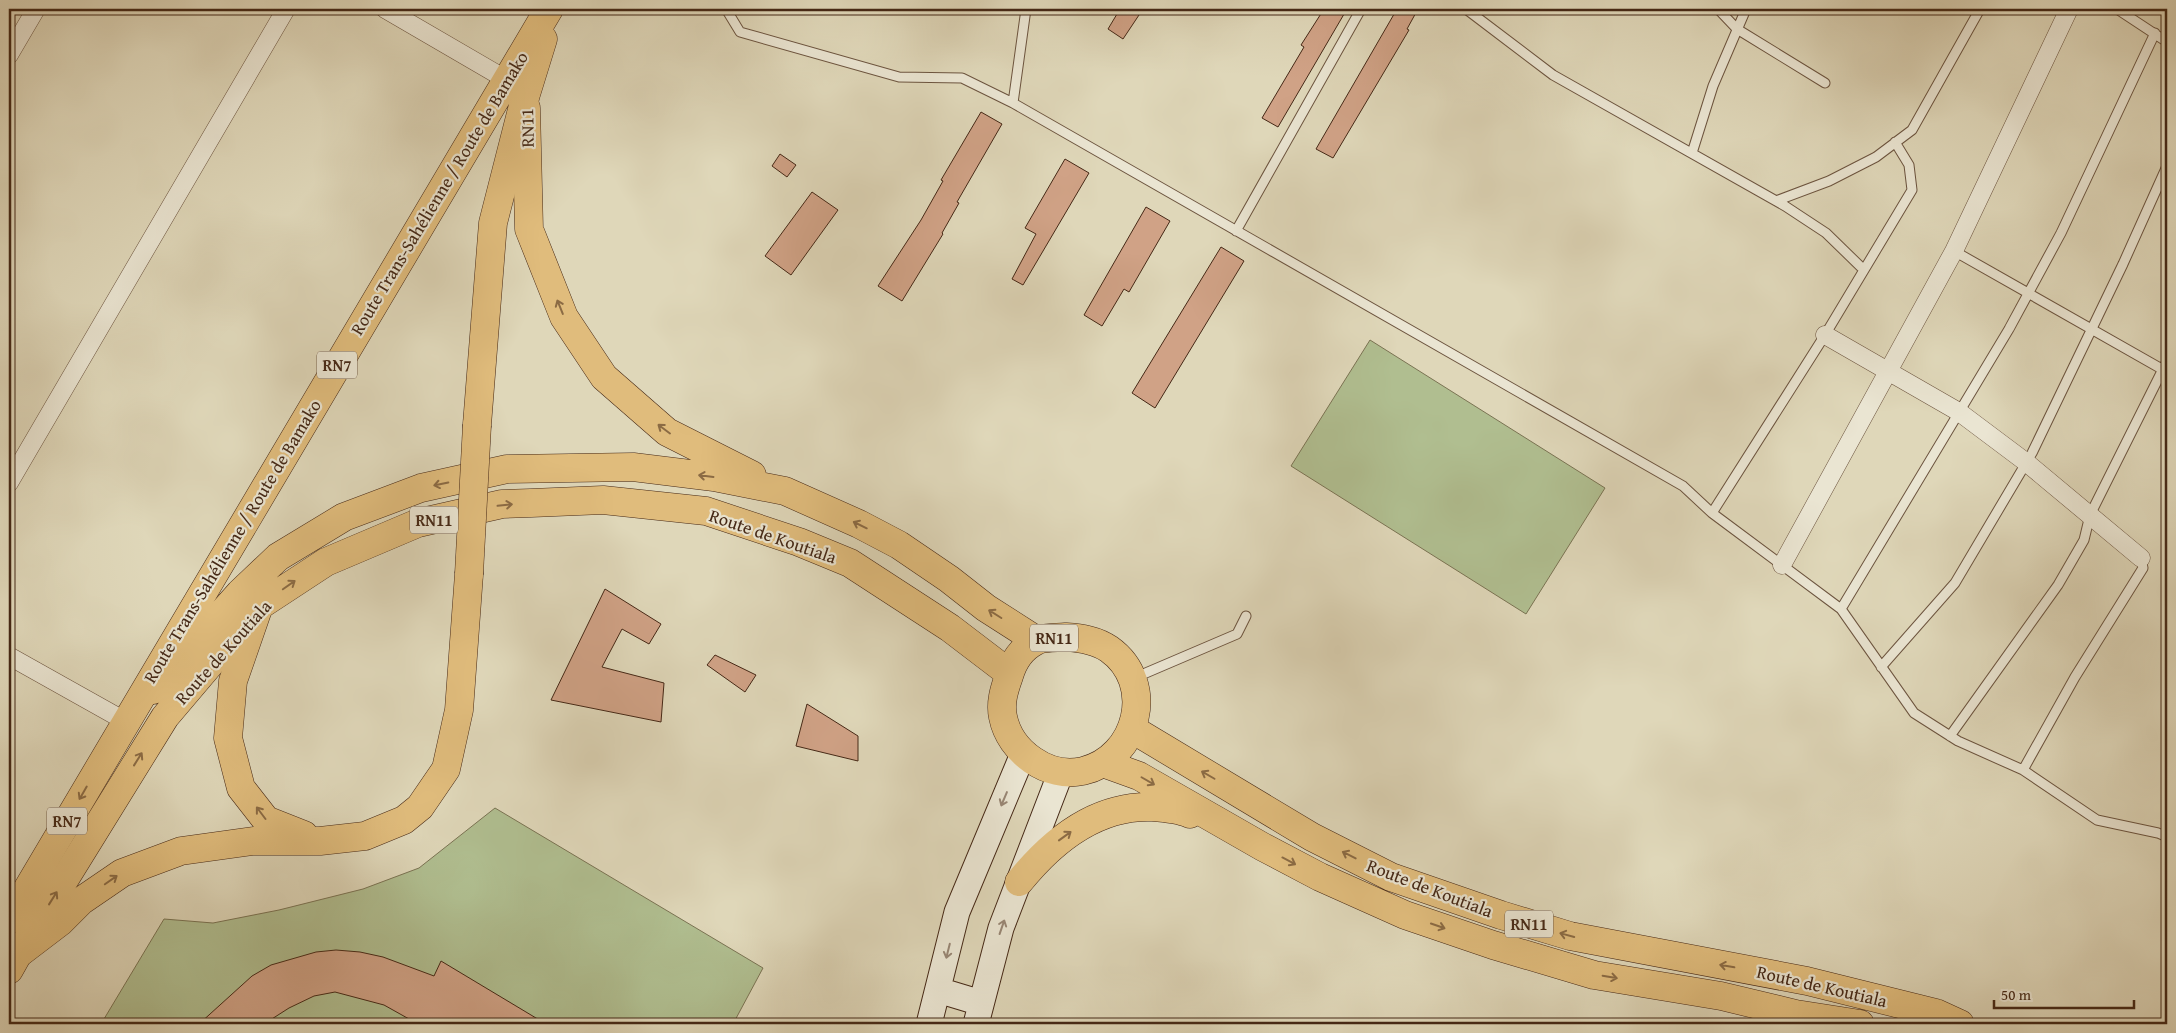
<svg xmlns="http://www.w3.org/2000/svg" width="2176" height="1033" font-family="'Gentium Book Plus',serif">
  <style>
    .pitch { fill: #b0be90; stroke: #7a7353 }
    .building { fill: #d0a286; stroke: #452816 }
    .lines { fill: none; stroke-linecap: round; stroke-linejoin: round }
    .lane-casing { stroke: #6c543f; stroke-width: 11 }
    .street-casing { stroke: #6c543f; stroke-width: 19 }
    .secondary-casing { stroke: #452816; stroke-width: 27 }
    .primary-casing { stroke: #452816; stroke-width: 29 }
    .highway-casing { stroke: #452816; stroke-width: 29 }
    .lane { stroke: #eae5d2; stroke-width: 9 }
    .street { stroke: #eae5d2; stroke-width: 18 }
    .secondary { stroke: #eae5d2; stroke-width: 25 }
    .primary { stroke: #e0bc7c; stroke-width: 28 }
    .highway { stroke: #e0bc7c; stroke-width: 28 }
    .highway-bridge-casing { stroke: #452816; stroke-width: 29; stroke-linecap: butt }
    .highway-bridge { stroke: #e0bc7c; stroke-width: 28 }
    .oneway { stroke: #8b6b44 }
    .oneway2 { stroke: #988674 }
    .labels { text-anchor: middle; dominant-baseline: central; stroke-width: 4.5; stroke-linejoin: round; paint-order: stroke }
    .shield { fill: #eae5d2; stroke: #76614e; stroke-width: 1 }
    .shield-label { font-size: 16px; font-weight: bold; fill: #452816 }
    .street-label { font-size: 18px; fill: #452816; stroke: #eae5d2 }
  </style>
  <rect width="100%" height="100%" fill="#dfd7b9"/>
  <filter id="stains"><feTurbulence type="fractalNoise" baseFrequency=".004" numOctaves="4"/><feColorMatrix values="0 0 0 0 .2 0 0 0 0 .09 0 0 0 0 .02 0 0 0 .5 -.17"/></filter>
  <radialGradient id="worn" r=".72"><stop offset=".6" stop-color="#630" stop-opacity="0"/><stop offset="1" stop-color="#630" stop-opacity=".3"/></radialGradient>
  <path class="pitch" d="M1370 340 1605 488 1526 614 1291 466Z
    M495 808 763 968 733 1024H101L164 919 213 923 279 910 363 889 419 868Z"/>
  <path class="building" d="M1120 9H1143L1123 39 1108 29Z
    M1324 9H1347L1278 127 1262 118 1304 47 1301 45Z
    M1397 9H1418L1407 29 1409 30 1333 158 1316 149Z
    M981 112 1002 124 957 202 959 203 942 233 943 234 902 301 878 286 921 220 943 181 941 180Z
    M780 154 796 165 787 177 772 166Z
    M1065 159 1089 173 1023 285 1012 279 1036 234 1025 228Z
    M812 192 838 210 791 275 765 256Z
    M1146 207 1170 221 1129 292 1124 289 1102 326 1084 315Z
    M1221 247 1244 261 1155 408 1132 393Z
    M605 589 661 624 649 644 622 629 602 667 664 683 661 722 551 700Z
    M715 655 756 675 745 692 707 665Z
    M807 704 858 736V761L796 746Z
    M336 950 360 952 383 957 434 976 441 961 546 1024H418L384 1005 335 992 314 996 289 1008 264 1024H199L252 976 271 965 316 952Z"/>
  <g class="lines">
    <g class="lane-casing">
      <path id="lane" d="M726 9 740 32 899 77 962 78 1013 103 1683 486 1712 513 1841 609 1914 713 1958 741 2023 770 2097 820 2158 833 2167 837
        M1466 9 1553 75 1785 206 1826 233 1864 270
        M1718 9 1737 29 1825 83
        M2117 9 2167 42
        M1013 103 1026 9
        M1692 153 1713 86 1746 9
        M1776 201 1829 181 1876 157 1912 130 1980 9
        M1236 231 1361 9
        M1954 251 2167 372
        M1712 513 1825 335 1912 190 1909 165 1895 142
        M1841 609 2009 329 2061 233 2155 33
        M1881 667 1955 583 2032 453 2123 264 2167 166
        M1134 678 1237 634 1246 616
        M1950 736 2058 585 2084 540 2090 515 2167 361
        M2023 770 2075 677 2143 568 2141 558"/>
    </g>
    <g class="street-casing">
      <path id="street" d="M385 9 507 80
        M9 55 36 9
        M1825 335 1959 412 2027 463 2141 558
        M9 483 286 9
        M1782 565 1954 251 2069 9
        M9 656 125 721"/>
    </g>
    <g class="secondary-casing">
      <path id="secondary" d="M938 990 981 1003
        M929 1024 957 912 1023 754
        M976 1024 1001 928 1061 772"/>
    </g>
    <g class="primary-casing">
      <path id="primary" d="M526 108 529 229 564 317 604 377 667 432 752 475
        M1066 637C1081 638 1096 640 1109 649 1157 683 1138 758 1083 771 1048 779 1010 752 1003 717 1000 703 1004 690 1009 676 1013 662 1022 648 1036 641 1043 637 1057 638 1066 637Z
        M153 690 240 593 278 557 344 517 421 488 507 469 633 467 714 477 785 491 859 524 899 545 949 579 986 608 1036 640
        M1132 729 1312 837 1391 877 1501 915 1570 936 1807 981 1936 1013 1960 1024
        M1103 763 1139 776 1263 847 1320 877 1405 915 1493 945 1594 975 1721 996 1796 1014 1860 1024
        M1019 882C1052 841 1096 805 1152 807 1165 808 1179 809 1190 814
        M19 953 165 717 259 606 326 562 418 523 502 504 531 503 603 500 706 511 799 542 850 563 950 628 1009 673"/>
    </g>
    <g class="highway-casing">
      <path id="highway" d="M477 425 493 223 526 94 543 39
        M259 606 233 681 228 738 241 788 266 820 304 835
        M9 920 549 9
        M9 970 18 954 60 922 81 901 122 873 181 851 253 841H320L365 836 404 820 420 807 446 769 459 710 469 574"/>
    </g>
    <use href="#lane" class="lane"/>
    <use href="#street" class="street"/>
    <use href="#secondary" class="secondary"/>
    <use href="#primary" class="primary"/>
    <use href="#highway" class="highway"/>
    <g class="highway-bridge-casing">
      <path id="highway-bridge" d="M469 574 477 425"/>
    </g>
    <use href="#highway-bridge" class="highway-bridge"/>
  </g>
  <defs><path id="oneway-shaft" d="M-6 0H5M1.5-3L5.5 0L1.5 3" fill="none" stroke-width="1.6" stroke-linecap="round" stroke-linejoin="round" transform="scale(1.25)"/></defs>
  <g class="oneway">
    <use href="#oneway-shaft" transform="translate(560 307) rotate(-112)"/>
    <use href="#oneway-shaft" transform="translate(664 429) rotate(-143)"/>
    <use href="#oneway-shaft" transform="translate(706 476) rotate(-173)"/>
    <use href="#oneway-shaft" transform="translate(441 484) rotate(168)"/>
    <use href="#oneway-shaft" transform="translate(505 505) rotate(-6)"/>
    <use href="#oneway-shaft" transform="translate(860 525) rotate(-154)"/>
    <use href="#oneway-shaft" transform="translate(289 585) rotate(-35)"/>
    <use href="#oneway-shaft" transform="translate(995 614) rotate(-148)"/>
    <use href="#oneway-shaft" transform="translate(138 759) rotate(-58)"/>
    <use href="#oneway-shaft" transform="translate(1208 775) rotate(-150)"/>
    <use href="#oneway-shaft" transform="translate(1148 781) rotate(30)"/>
    <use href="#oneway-shaft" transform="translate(83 793) rotate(120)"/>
    <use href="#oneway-shaft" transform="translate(261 813) rotate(-127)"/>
    <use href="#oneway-shaft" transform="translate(1065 836) rotate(-36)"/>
    <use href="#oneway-shaft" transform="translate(1349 855) rotate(-153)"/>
    <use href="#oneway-shaft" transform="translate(1289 861) rotate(28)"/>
    <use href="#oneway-shaft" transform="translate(111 880) rotate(-35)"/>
    <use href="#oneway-shaft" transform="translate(53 898) rotate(-58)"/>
    <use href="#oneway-shaft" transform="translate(1438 926) rotate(19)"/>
    <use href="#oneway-shaft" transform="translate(1567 935) rotate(-165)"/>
    <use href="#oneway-shaft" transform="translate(1727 966) rotate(-170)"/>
    <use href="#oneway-shaft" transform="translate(1610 977) rotate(10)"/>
  </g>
  <g class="oneway2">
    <use href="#oneway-shaft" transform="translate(1004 799) rotate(113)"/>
    <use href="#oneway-shaft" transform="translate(1002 927) rotate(-71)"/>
    <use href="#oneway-shaft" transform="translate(948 951) rotate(104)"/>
  </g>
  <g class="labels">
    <g class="shield">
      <rect x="317" y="351.5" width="40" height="27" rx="4"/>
      <rect x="410" y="506.5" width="48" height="27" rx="4"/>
      <rect x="1030" y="624.5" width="48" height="27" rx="4"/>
      <rect x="47" y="807.5" width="40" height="27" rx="4"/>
      <rect x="1505" y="910.5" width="48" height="27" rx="4"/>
    </g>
    <g class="shield-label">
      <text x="337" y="365">RN7</text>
      <text x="434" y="520">RN11</text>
      <text x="1054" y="638">RN11</text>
      <text x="67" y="821">RN7</text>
      <text x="1529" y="924">RN11</text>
    </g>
    <g class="street-label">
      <text transform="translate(527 128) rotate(-91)">RN11</text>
      <text transform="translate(439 193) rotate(-59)">Route Trans-Sahélienne / Route de Bamako</text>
      <text transform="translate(773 536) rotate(19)">Route de Koutiala</text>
      <text transform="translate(232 541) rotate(-59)">Route Trans-Sahélienne / Route de Bamako</text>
      <text transform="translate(223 652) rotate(-48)">Route de Koutiala</text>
      <text transform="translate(1430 888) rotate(21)">Route de Koutiala</text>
      <text transform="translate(1822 986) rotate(13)">Route de Koutiala</text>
    </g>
  </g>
  <rect width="2176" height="1033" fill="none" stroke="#dfd7b9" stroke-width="30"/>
  <rect x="10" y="10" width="2156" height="1013" fill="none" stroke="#452816" stroke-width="2.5"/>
  <rect x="15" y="15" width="2146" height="1003" fill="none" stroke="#452816"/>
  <path d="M1994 1000v8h140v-8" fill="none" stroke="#452816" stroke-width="2.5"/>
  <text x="2001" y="1000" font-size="15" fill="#452816" stroke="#eae5d2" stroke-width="4" paint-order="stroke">50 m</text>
  <rect width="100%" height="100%" filter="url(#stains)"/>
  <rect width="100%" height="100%" fill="url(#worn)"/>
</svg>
